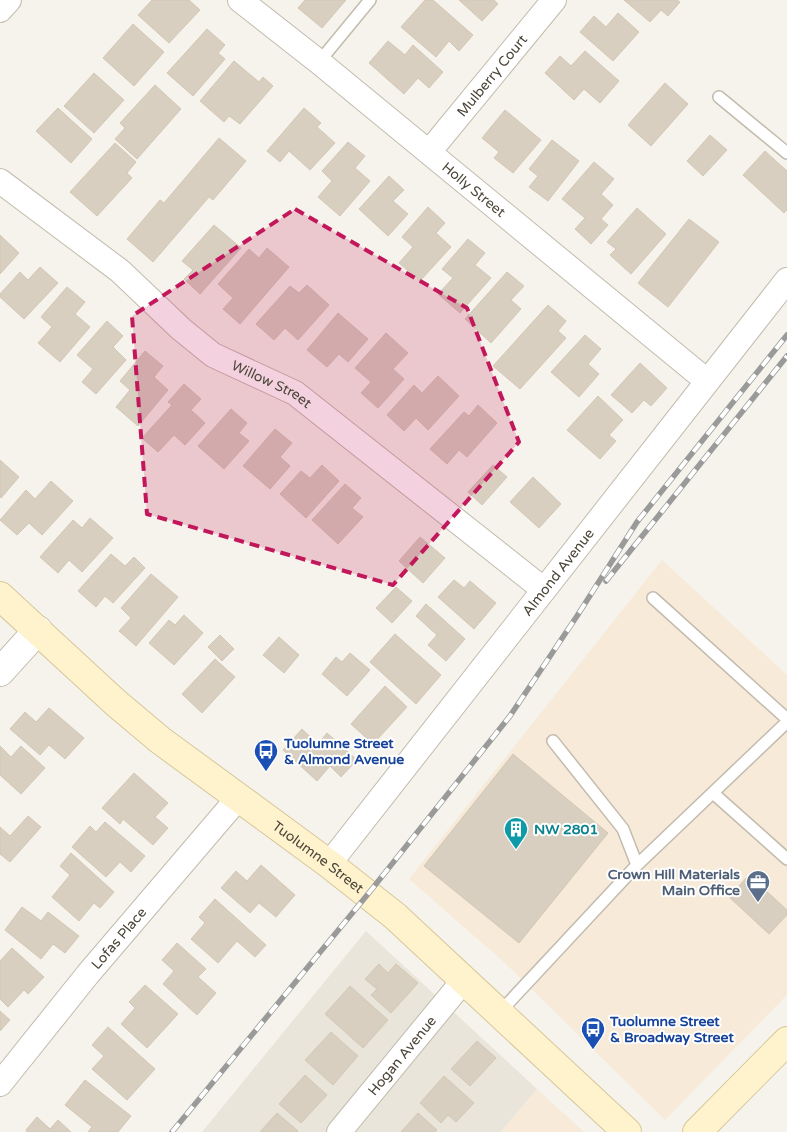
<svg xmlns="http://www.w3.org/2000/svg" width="787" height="1132" font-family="'Varela Round',sans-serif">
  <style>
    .residential { fill: #eae5da }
    .commercial { fill: #f7ead8 }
    .building { fill: #d8cfc1; stroke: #d3c7b4 }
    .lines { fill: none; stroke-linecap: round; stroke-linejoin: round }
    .service-casing { stroke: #c2bbae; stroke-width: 14 }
    .minor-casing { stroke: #c2bbae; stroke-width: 26 }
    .tertiary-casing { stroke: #c2bbae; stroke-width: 30 }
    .secondary-casing { stroke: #d6c79b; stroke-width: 30 }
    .service { stroke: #fff; stroke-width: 11 }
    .minor { stroke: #fff; stroke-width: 24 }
    .tertiary { stroke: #fff; stroke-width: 28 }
    .secondary { stroke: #fff3cd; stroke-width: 28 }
    .rail-casing { stroke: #9a9a9a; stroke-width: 5.5 }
    .rail { stroke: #fff; stroke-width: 4; stroke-dasharray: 11; stroke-linecap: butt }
    .marked { fill: #c2185b; fill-opacity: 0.2; stroke: #c2185b; stroke-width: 4; stroke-dasharray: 10 6; stroke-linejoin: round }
    .labels { text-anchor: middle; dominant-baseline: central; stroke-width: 4; stroke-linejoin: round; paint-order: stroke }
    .street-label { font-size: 14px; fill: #4b4439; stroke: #fff }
    .transit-label { font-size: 14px; font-weight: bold; fill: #164399; stroke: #fff; text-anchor: start }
    .culture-label { font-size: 14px; font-weight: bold; fill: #0d838f; stroke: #fff; text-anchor: start }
    .service-label { font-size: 14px; font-weight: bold; fill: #4e5e75; stroke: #fff; text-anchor: end }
  </style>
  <rect width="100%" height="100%" fill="#f6f3ec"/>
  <path class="residential" d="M366 931 537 1089 501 1132H202Z"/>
  <path class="commercial" d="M662 560 787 675V995L665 1120 505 963 409 879Z
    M537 1089 584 1132H501Z"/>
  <path class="building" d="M152 0H189L200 10 169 43 138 15Z
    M305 0H346L322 28 298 8Z
    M425 0H433L473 35 459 51 449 41 436 57 401 27Z
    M459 0H494L498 4 482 21Z
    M624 0H677L680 2 668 16 661 10 650 22Z
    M618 13 639 32 613 61 580 32 594 16 606 27Z
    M133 24 164 52 134 86 103 58Z
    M207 29 225 45 218 53 225 59 193 96 167 73Z
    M388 41 405 55 413 45 443 72 429 88 418 78 404 94 369 63Z
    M585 51 619 81 600 103 584 89 574 100 545 73 560 56 571 66Z
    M234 61 259 82 263 77 273 86 240 124 229 116 224 122 200 101Z
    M94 73 124 100 94 133 64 106Z
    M665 83 688 104 651 146 628 125Z
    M155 85 181 109 137 159 115 139 125 128 120 123Z
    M58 108 92 139 71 163 36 131Z
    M304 108 321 123 317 127 335 143 310 170 289 151 280 162 267 151Z
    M505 110 541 140 513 173 494 158 499 152 482 138Z
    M710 135 727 150 703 176 687 161Z
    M219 138 246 161 213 200 209 197 153 262 127 239 160 200 164 203Z
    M552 140 579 161 548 201 529 187 538 176 529 169Z
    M348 142 365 156 355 168 370 181 340 216 318 197 332 181 322 171Z
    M115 143 136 162 127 173 132 178 97 216 70 192Z
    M765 151 787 171V210L784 213 743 175Z
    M594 162 614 179 601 194 613 205 601 219 608 225 591 244 575 229 585 218 562 199Z
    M389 176 404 190 393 201 408 214 388 236 359 209Z
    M428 207 445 223 436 233 451 247 420 281 399 263 413 247 402 237Z
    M637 208 666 234 631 274 610 255 616 249 607 242Z
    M689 219 719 242 668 307 638 283Z
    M214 225 241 248 200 294 184 279 193 270 182 261Z
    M0 235 19 253 0 274Z
    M468 239 485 253 475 265 491 278 460 313 438 294 453 278 442 269Z
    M267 248 289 267 240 324 223 309 233 298 218 284 249 249 259 258Z
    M40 267 58 283 24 319 0 297V294L20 272 28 280Z
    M507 272 524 286 511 300 521 309 491 343 465 319Z
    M307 285 329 305 298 340 285 328 274 340 256 324 290 286 299 293Z
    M67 287 85 302 75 314 90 327 60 362 38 343 52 327 41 317Z
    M548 305 566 321 558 331 566 338 520 389 493 366Z
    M338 313 368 339 348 362 339 354 327 367 307 350Z
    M107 321 123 336 113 347 126 360 96 394 82 382 93 369 77 355Z
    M386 333 408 353 393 369 404 379 378 408 361 393 371 382 355 368Z
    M585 335 601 349 588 364 599 374 579 397 551 372Z
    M145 351 163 366 154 377 168 390 138 426 116 407 130 390 120 381Z
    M640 363 667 388 651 406 644 400 632 413 611 395Z
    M438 376 459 396 428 430 416 418 404 431 387 415 414 385 422 393Z
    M184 384 201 399 191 410 205 423 185 445 174 435 158 452 142 438 172 405 168 402Z
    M598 396 623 420 609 435 616 441 600 459 567 430Z
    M478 405 497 423 467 457 459 450 447 464 430 449 464 412 469 416Z
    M231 409 247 423 239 433 249 441 224 469 198 446Z
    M275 429 292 443 280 457 290 466 270 489 243 466Z
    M0 460 19 477 1 498 0 497Z
    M322 465 339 481 306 518 280 494 301 471 310 478Z
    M493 465 507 477 482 505 468 492Z
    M533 477 561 504 539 528 510 502Z
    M51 481 73 501 42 535 29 523 17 535 0 520 26 490 35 499Z
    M345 484 361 498 352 508 363 517 338 544 312 520Z
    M90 518 113 538 82 572 69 560 58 573 40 557 73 520 82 528Z
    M420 537 445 558 423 583 399 561Z
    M111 554 125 566 134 557 145 568 113 603 105 596 96 607 78 591Z
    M151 574 178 597 136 646 119 631 131 618 121 608Z
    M454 580 464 588 470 581 496 603 474 629 438 597Z
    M396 587 412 601 392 623 376 608Z
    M426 604 465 639 446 661 428 645 437 635 416 616Z
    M184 615 203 633 174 665 149 643 169 620 175 625Z
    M395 634 441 675 416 704 370 662Z
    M220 635 234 649 222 661 208 647Z
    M279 637 299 655 284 673 263 655Z
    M350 653 370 670 347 696 322 674 336 657 342 662Z
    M215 659 235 677 202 713 182 694Z
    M385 686 407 707 373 744 351 724Z
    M49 708 84 738 65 759 49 745 40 755 10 729 25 712 36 722Z
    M302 729 318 744 327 733 357 760 341 777 330 766 317 781 283 750Z
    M0 746 11 757 21 746 45 768 21 794 0 775Z
    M513 754 608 833 519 943 424 866Z
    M134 773 168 803 155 817 168 828 153 845 123 819 120 824 102 808Z
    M28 816 41 827 10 862 0 854V827L10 836Z
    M105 822 145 856 131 872 120 862 106 877 72 847 90 826 96 832Z
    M71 853 114 892 100 908 94 903 79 921 52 897 70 875 60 866Z
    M261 865 295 895 276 917 259 903 250 913 221 888 236 871 247 881Z
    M749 875 787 910V915L769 934 729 897Z
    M215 899 266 945 255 957 237 941 218 963 191 939 205 923 199 917Z
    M22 907 41 921 48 912 79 936 65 953 53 944 41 959 5 930Z
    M177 943 206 969 198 977 216 993 197 1015 163 984 174 971 162 960Z
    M12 948 44 977 28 994 24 990 8 1007 0 999V961Z
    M379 964 388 973 396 964 418 983 391 1013 371 995 377 989 365 979Z
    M145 985 178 1014 147 1048 121 1024 135 1008 129 1002Z
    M350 986 388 1020 363 1048 325 1014Z
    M0 1011 10 1020 0 1031Z
    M108 1027 155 1069 127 1100 92 1069 104 1056 92 1045Z
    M331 1032 358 1056 333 1085 305 1060Z
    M477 1041 496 1058 470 1086 451 1069Z
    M305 1075 327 1095 301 1123 279 1104Z
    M444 1076 474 1103 456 1122 448 1115 441 1123 420 1103Z
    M85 1080 131 1116 118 1132H88L92 1127 65 1105Z
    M277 1113 298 1131 297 1132H260Z
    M418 1113 437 1130 435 1132H401Z
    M37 1117 50 1129 58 1120 71 1132H27L26 1130Z"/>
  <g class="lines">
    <g class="service-casing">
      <path id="service" d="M319 62 370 0
        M719 97 787 153
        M653 598 787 719
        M713 793 787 859
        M637 865 787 722
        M499 1013 637 865 623 829 553 741"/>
    </g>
    <g class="minor-casing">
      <g id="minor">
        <path id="s1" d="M240 0 319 62 707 381"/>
        <path d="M0 10 9 0"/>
        <path id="s2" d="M429 152 554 0"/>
        <path id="s3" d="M0 181 120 271 181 329 213 355 295 393 543 589"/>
        <path id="s4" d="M329 864 787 280"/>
        <path id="s5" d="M0 1084 88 974 239 797"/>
        <path id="s6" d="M339 1132 464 980"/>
      </g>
    </g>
    <g class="tertiary-casing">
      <path id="tertiary" d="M0 672 38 630"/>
    </g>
    <g class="secondary-casing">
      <g id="secondary">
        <path id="s7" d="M0 596 116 703 160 740 329 864 395 916 627 1132"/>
        <path d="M697 1132 787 1041"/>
      </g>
    </g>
    <use href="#service" class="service"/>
    <use href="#minor" class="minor"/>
    <use href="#tertiary" class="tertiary"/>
    <use href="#secondary" class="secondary"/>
    <g class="rail-casing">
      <path id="rail" d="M606 581 787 356
        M172 1132 368 894 510 716 577 616 637 522 787 335"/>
    </g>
    <use href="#rail" class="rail"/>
  </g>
  <path class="marked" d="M295 209 467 308 519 442 393 585 147 514 132 316Z"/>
  <defs>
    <g id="bus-pin" transform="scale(1.25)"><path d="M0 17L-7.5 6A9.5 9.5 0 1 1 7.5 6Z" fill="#1a4fb4" stroke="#fff"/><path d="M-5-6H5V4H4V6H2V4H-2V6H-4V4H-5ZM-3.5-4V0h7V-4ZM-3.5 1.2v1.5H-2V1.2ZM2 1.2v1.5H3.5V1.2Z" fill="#fff"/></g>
    <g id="building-pin" transform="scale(1.25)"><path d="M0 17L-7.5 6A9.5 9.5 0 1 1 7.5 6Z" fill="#0f9aa8" stroke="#fff"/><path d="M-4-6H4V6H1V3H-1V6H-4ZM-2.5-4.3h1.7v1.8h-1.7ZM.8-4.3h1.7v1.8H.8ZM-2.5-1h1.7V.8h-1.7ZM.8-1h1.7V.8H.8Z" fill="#fff"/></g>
    <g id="office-pin" transform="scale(1.25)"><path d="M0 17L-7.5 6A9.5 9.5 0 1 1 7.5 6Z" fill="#5c6f8a" stroke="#fff"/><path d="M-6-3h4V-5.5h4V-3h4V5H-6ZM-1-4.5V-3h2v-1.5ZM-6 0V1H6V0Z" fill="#fff"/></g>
  </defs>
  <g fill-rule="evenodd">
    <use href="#bus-pin" x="266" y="751"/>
    <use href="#building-pin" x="516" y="829"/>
    <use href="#office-pin" x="758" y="882"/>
    <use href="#bus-pin" x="593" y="1029"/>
  </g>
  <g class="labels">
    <g class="street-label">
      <text stroke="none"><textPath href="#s2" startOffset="99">Mulberry Court</textPath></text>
      <text stroke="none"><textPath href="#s1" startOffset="301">Holly Street</textPath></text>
      <text stroke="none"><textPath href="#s3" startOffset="341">Willow Street</textPath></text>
      <text stroke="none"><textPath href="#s4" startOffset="371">Almond Avenue</textPath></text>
      <text stroke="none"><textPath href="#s7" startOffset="412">Tuolumne Street</textPath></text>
      <text stroke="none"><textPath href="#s5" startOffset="188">Lofas Place</textPath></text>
      <text stroke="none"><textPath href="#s6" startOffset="99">Hogan Avenue</textPath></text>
    </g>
    <g class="transit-label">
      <text x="284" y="743">Tuolumne Street<tspan x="284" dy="16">&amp; Almond Avenue</tspan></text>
      <text x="610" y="1021">Tuolumne Street<tspan x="610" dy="16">&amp; Broadway Street</tspan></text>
    </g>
    <g class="culture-label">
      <text x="534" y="829">NW 2801</text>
    </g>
    <g class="service-label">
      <text x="740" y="874">Crown Hill Materials<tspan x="740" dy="16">Main Office</tspan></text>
    </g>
  </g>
</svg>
